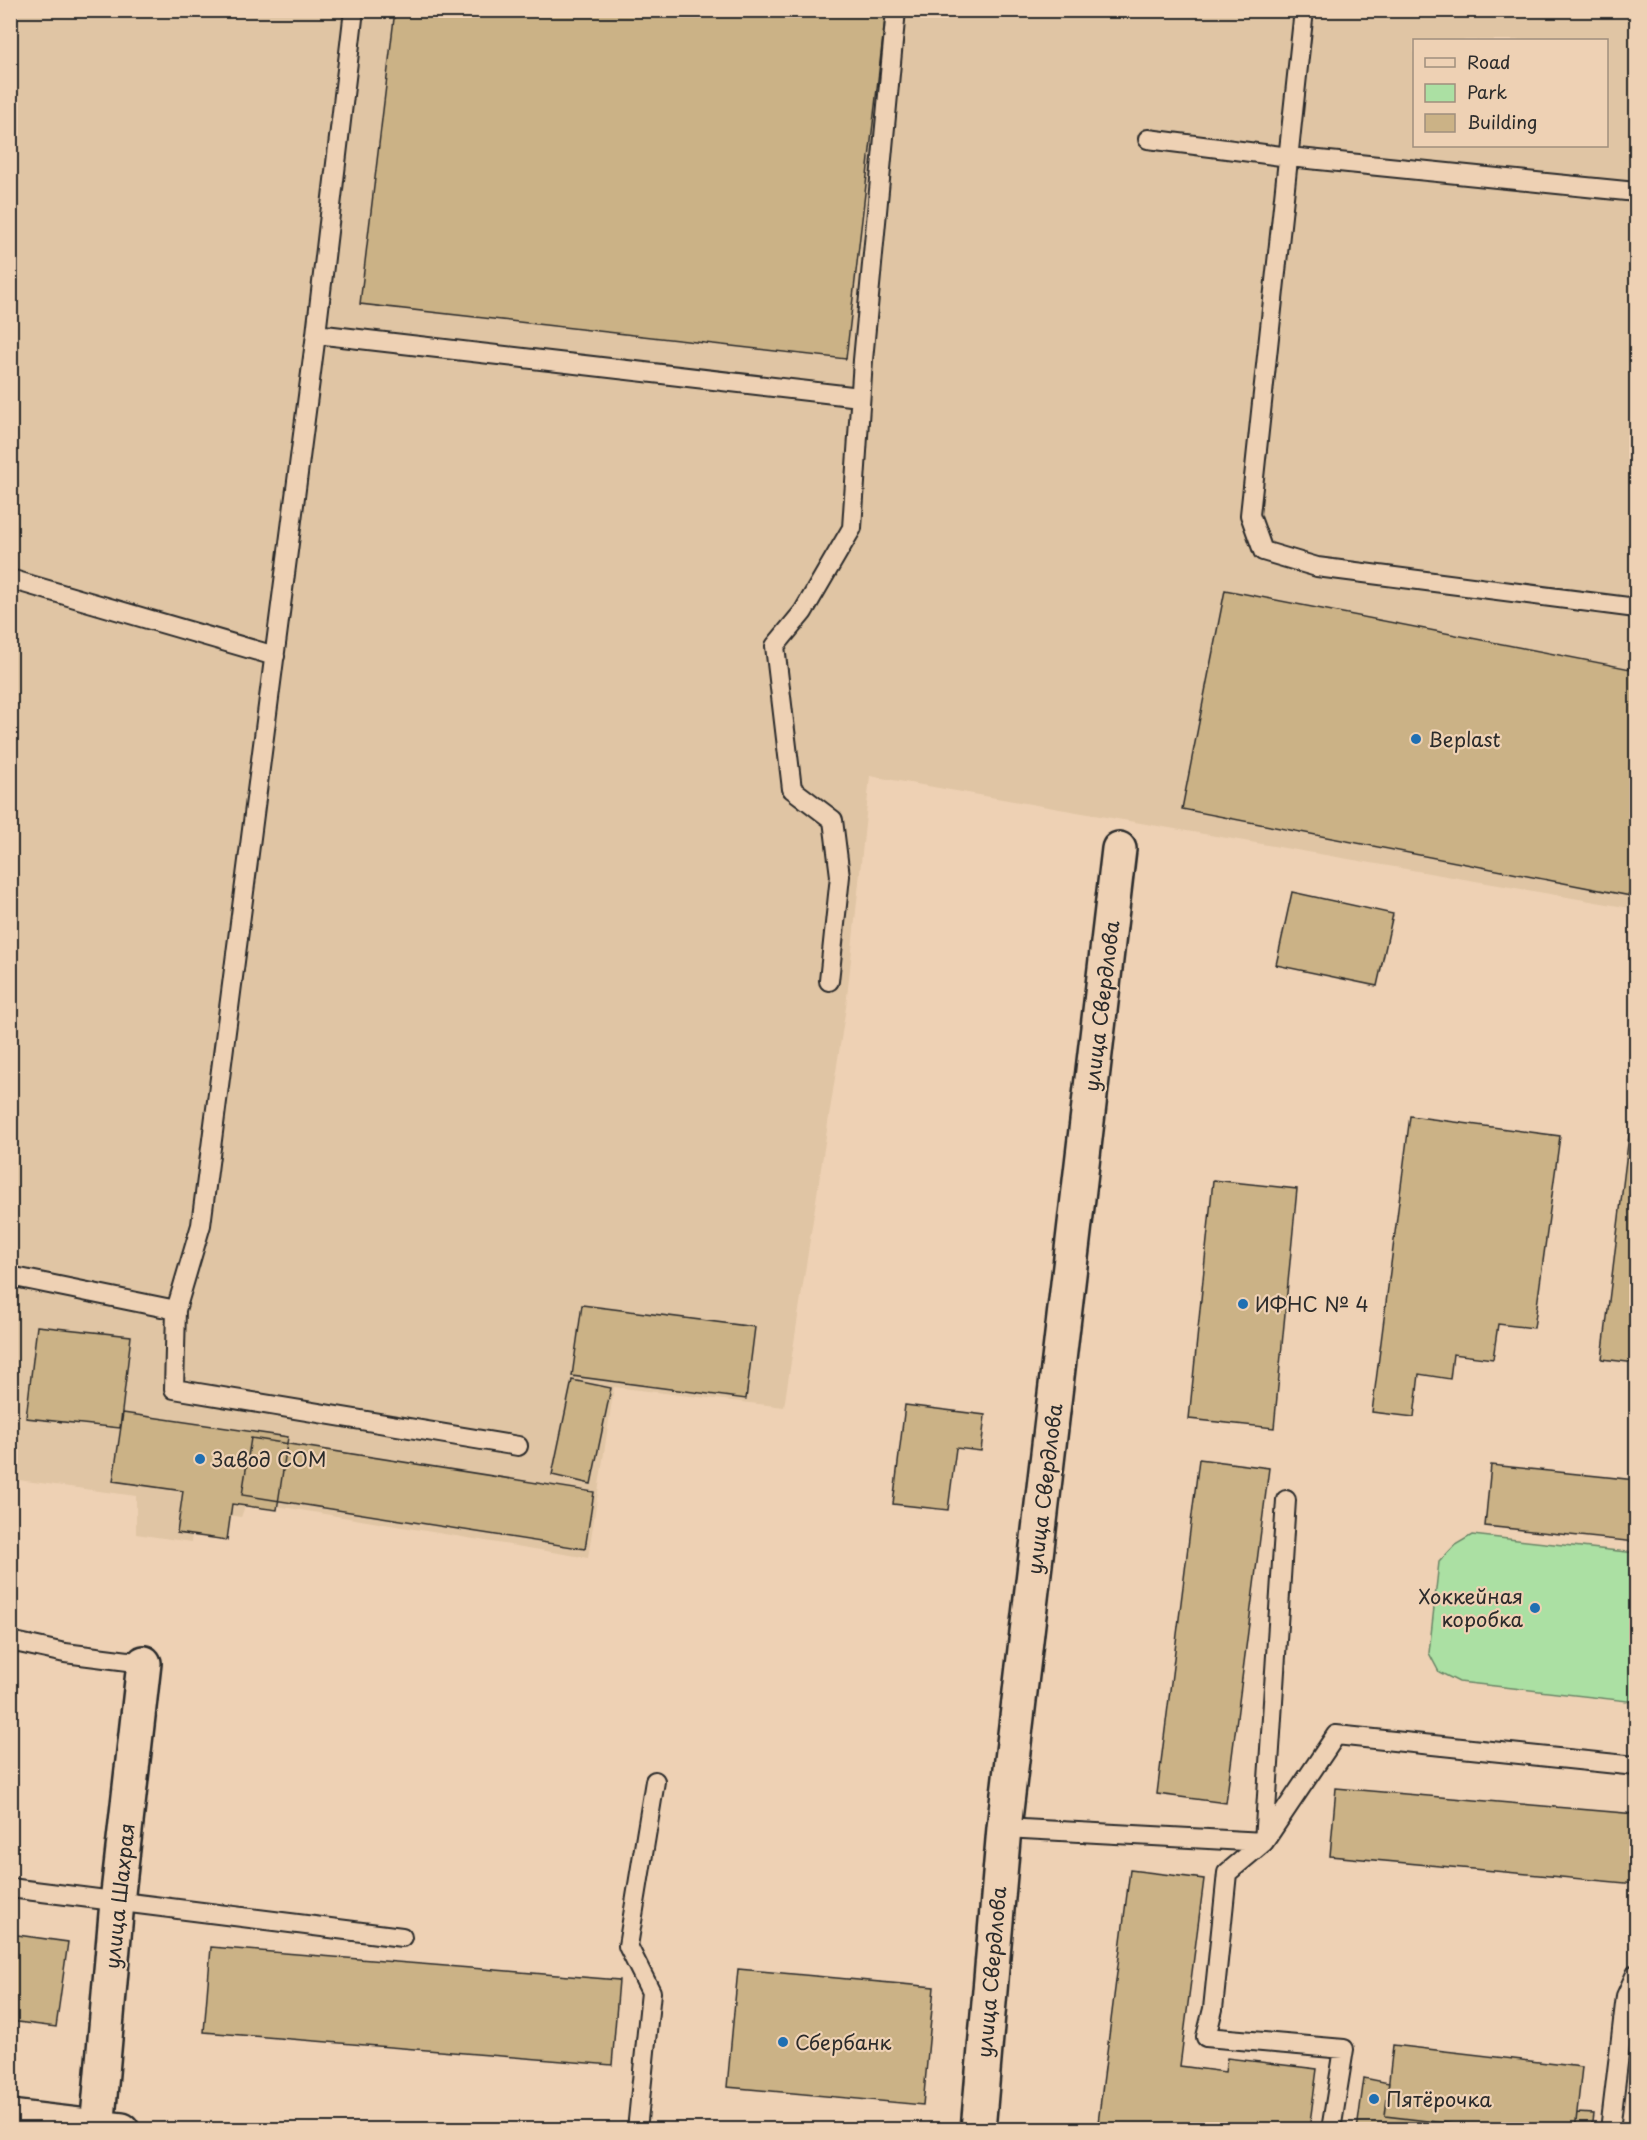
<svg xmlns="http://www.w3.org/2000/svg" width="1647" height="2140" font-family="'Playpen Sans',sans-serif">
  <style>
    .built { fill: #e0c5a4; fill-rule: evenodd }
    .green { fill: #abe0a3; stroke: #6b8667; stroke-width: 1.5 }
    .building { fill: #cbb286; stroke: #2b2b2b; stroke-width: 1.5 }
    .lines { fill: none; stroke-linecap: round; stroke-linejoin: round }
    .service-casing { stroke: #2b2b2b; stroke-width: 22 }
    .minor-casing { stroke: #2b2b2b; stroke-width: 38 }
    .tertiary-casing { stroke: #2b2b2b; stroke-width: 38 }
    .service { stroke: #eed1b4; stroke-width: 18 }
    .minor { stroke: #eed1b4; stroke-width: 33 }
    .tertiary { stroke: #eed1b4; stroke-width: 33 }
    .poi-dot { fill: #1f6fb2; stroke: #eed1b4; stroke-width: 2 }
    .labels { text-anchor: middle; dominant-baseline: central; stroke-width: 4.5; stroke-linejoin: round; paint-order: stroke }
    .poi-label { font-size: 20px; fill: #2b2b2b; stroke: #eed1b4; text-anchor: start }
    .street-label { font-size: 20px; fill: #2b2b2b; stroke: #eed1b4 }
  </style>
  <rect width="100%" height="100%" fill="#eed1b4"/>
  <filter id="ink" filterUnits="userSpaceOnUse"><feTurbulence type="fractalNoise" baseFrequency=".0167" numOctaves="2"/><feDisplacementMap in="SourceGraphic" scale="12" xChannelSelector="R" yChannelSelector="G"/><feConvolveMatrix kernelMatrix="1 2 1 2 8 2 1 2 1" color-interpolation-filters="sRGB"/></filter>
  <g filter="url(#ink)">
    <path class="built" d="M11 11H1636V909L870 776 846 1007 784 1407 614 1387 588 1558 247 1501 241 1517 196 1510 191 1542 136 1534V1496L11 1479ZM1414 40H1606V146H1414Z"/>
    <path class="green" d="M1472 1535 1636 1553V1702L1459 1682 1439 1672 1429 1653 1439 1562 1455 1545Z"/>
    <path class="building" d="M395 10H886L846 359 360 304Z
      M1225 590 1636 670V897L1182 809Z
      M1292 892 1393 914 1377 986 1276 965Z
      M1410 1116 1560 1136 1534 1328 1498 1324 1493 1359 1453 1354 1450 1379 1419 1374 1414 1417 1372 1412Z
      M1629 1135 1636 1136V1363L1602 1359Z
      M1213 1180 1297 1189 1274 1428 1189 1419Z
      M582 1305 755 1327 746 1399 572 1376Z
      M37 1326 131 1336 120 1428 26 1418Z
      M572 1380 611 1388 591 1484 552 1475Z
      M905 1405 985 1415 981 1451 956 1448 948 1510 893 1504Z
      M123 1413 288 1437 277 1510 232 1504 227 1540 177 1533 183 1491 113 1481Z
      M251 1438 594 1492 585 1549 242 1495Z
      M1199 1459 1269 1468 1226 1803 1157 1794Z
      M1491 1465 1636 1480V1542L1485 1526Z
      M1336 1788 1636 1814V1884L1330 1856Z
      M1130 1870 1204 1879 1180 2066 1225 2072 1227 2058 1317 2069 1309 2130H1147L1098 2123Z
      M10 1934 68 1942 56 2027 10 2021Z
      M211 1947 619 1980 612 2065 204 2032Z
      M738 1969 934 1987 923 2105 727 2087Z
      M1393 2045 1582 2067 1575 2130H1505L1385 2116Z
      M1364 2078 1389 2083 1385 2116 1505 2130H1357Z
      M1577 2113 1593 2114 1591 2130H1575Z"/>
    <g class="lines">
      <g class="service-casing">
        <path id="service" d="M1304 10 1250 515 1263 551 1317 567 1636 608
          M1148 139 1289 157 1636 192
          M316 334 860 397
          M10 579 275 656
          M829 981 840 876 833 820 792 789 775 646 803 612 852 528 863 360 896 10
          M10 1276 176 1310 174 1389 518 1446
          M176 1310 201 1225 316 334 354 10
          M1286 1500 1264 1842 1227 1873 1213 2009 1206 2037 1344 2049 1331 2130
          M10 1641 65 1653 144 1663
          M1004 1828 1264 1842 1336 1735 1636 1766
          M10 1888 402 1937
          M637 2130 651 1992 628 1946 655 1781
          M1610 2130 1626 1996 1636 1974"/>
      </g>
      <g class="minor-casing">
        <path id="minor" d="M97 2130 117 1902 144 1663
          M978 2130 1004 1828 1119 849"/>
      </g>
      <g class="tertiary-casing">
        <path id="tertiary" d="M10 2117 122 2130"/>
      </g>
      <use href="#service" class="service"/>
      <use href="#minor" class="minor"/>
      <use href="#tertiary" class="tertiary"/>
    </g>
  </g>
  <g class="poi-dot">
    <circle cx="1416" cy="739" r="6"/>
    <circle cx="1243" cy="1304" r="6"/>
    <circle cx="200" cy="1459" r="6"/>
    <circle cx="1535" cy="1608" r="6"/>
    <circle cx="783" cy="2042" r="6"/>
    <circle cx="1374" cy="2099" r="6"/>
  </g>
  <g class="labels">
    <g class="poi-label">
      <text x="1428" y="739">Beplast</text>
      <text x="1255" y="1304">ИФНС № 4</text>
      <text x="212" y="1459">Завод СОМ</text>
      <text x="1523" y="1596" text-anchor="end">Хоккейная<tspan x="1523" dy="23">коробка</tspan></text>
      <text x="795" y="2042">Сбербанк</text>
      <text x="1386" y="2099">Пятёрочка</text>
    </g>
    <g class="street-label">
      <text transform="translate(1101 1006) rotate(-83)">улица Свердлова</text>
      <text transform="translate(1044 1489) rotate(-83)">улица Свердлова</text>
      <text transform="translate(119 1896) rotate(-84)">улица Шахрая</text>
      <text transform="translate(991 1972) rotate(-85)">улица Свердлова</text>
    </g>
  </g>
  <rect width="1647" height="2140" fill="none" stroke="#eed1b4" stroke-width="36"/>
  <rect x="18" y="18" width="1611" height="2104" fill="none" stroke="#2b2b2b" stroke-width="2" filter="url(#ink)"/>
  <rect x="1413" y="39" width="195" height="108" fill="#eed1b4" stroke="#a08f7d" stroke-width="1.5"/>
  <rect x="1425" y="58" width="30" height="9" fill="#eed1b4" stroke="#a08f7d" stroke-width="1.5"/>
  <text x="1467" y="69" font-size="18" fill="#2b2b2b">Road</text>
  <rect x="1425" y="84" width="30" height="18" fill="#abe0a3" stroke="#a08f7d" stroke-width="1.5"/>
  <text x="1467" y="99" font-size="18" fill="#2b2b2b">Park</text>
  <rect x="1425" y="114" width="30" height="18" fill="#cbb286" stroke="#a08f7d" stroke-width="1.5"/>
  <text x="1467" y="129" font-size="18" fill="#2b2b2b">Building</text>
</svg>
